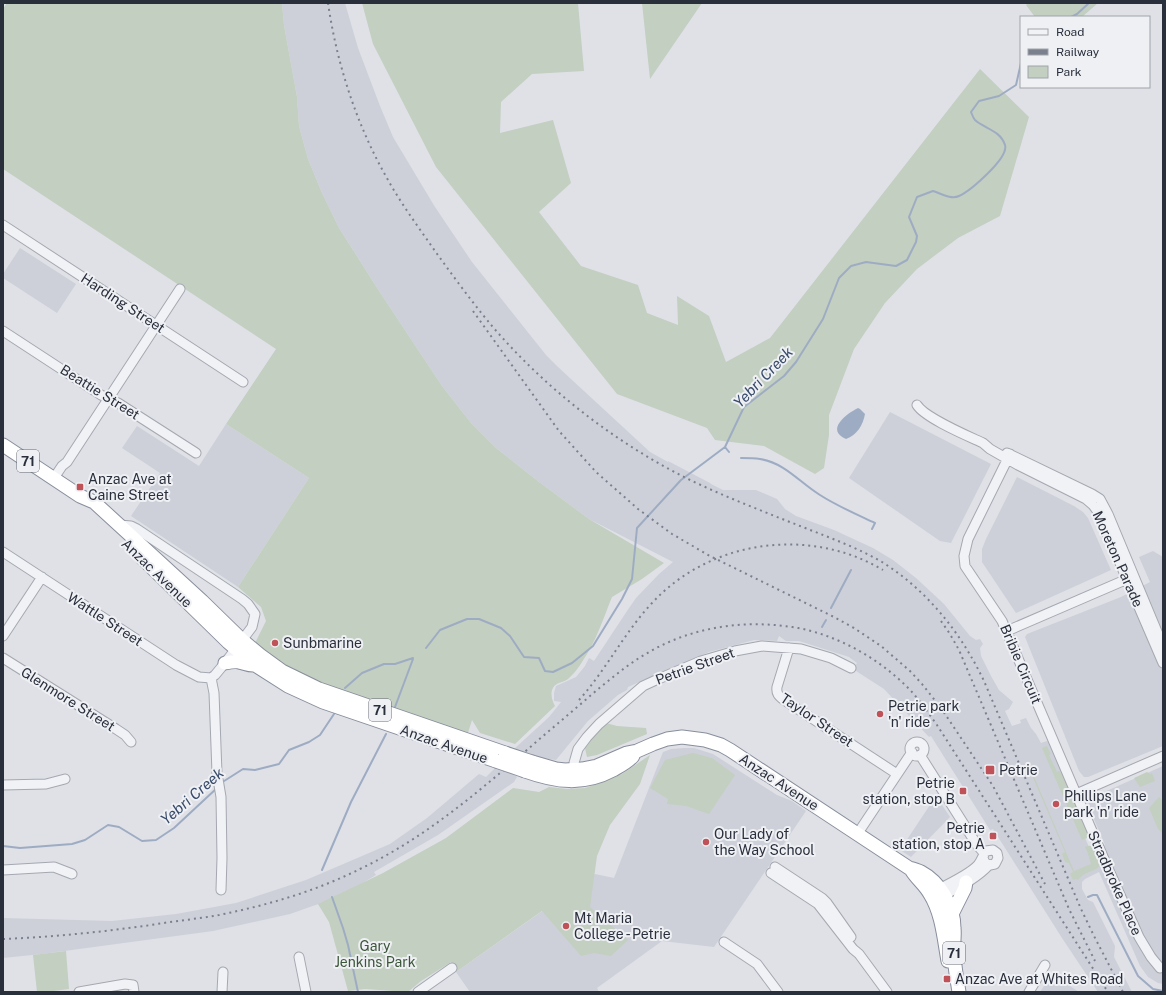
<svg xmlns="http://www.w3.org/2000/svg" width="1166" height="995" font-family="'Public Sans',sans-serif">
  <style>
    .built { fill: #cdd0d8 }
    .green { fill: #c3cfc1 }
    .water { fill: #9eacc3 }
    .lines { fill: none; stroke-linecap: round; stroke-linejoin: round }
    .stream { stroke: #9eacc3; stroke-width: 2 }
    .minor-casing { stroke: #a5a8b0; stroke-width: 11 }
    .highway-casing { stroke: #888e9b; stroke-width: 15 }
    .minor { stroke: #f1f2f5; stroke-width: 9 }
    .highway { stroke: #fff; stroke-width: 13 }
    .rail { stroke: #7a808e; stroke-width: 2; stroke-dasharray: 2 4; stroke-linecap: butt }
    .highway-bridge-casing { stroke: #888e9b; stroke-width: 15; stroke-linecap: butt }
    .highway-bridge { stroke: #fff; stroke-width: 13 }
    .poi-dot { fill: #be5258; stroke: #eef0f4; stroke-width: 1.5 }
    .labels { text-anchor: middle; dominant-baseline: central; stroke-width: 4; stroke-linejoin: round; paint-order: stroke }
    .shield { fill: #eef0f4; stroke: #656973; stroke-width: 1 }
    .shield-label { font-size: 13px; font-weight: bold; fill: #2a2f3c }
    .street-label { font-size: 14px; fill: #2a2f3c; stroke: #eef0f4 }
    .poi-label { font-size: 14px; fill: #2a2f3c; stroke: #eef0f4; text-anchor: start }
    .park-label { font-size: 14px; fill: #3c5639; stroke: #eef0f4 }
    .water-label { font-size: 15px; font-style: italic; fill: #394b6b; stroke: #eef0f4 }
  </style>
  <rect width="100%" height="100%" fill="#dfe1e7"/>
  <path class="built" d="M282 3H345L358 48 380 106 393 137 435 207 472 262 546 355 558 367 650 452 668 462V461L710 483 711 484 723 490H756L777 499 785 509 796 516 834 530 873 548 893 560 916 578 944 604 970 636 976 640 980 639 983 644 980 648 981 656 991 676 999 690 1013 702 1009 709 1005 711 1012 726 1021 723 1020 720 1026 718 1031 728 1036 734 1041 743 1047 741 1049 742 1065 777 1061 780 1091 852 1105 845 1088 805 1091 799 1093 797 1163 766V984L1158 983 1148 977 1140 966 1099 872 1085 879 1082 882V889L1088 900 1093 902 1115 946 1114 957 1132 992H1098L1062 938 993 829 990 830 931 736 929 737 884 689 853 669 857 663 849 657 799 641H786L779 636 777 641 754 640 709 652 628 687 627 690 618 695 588 721 556 760 533 757 513 774 517 777 514 782 438 835 374 872 376 875 341 896 290 914 213 931 42 954 3 958V918L112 921 176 914 236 903 306 880 390 844 427 818 479 774 486 777 513 750 549 717 561 702 554 701V693L556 686 576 677 585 666 589 658 594 661 627 611 636 598 659 574 673 562 589 519 539 482 496 448 471 423 442 386 381 294 339 228 322 193 308 159 299 126 297 97 284 25Z
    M20 248 76 284 57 313 3 278V274Z
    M890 412 991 464 951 543 940 541 849 478Z
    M226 424 309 478 238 587 131 516 160 473 122 448 137 426 199 466Z
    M1017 477 1074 506 1083 512 1088 518 1111 570 1016 613 982 562V549L986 539Z
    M1153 551 1163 557V746L1088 777H1084L1079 771 1025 637 1027 634 1121 597 1150 582 1139 557Z
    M684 748H694L713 754 777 795 792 801 806 811 714 947 662 941 597 988 599 992H470L456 972 595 874 614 878 663 752 671 749Z
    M936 796 950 817 911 857 900 850Z
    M1052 974 1079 992H1040Z"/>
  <path class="green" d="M7 3H282L284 25 297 97 299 126 308 159 322 193 339 228 381 294 442 386 471 423 496 448 539 482 589 519 664 563 642 579 612 597C603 619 596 642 582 662 579 667 573 675 568 679 563 683 556 682 553 688 550 693 552 701 555 706L515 744 480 733 472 720 467 736 308 680 276 660 255 643 266 621 261 607 238 587 309 478 226 424 276 349 3 169V9Z
    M362 3H578L584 71 532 74 501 102 500 133 553 120 571 183 539 212 581 266 638 285 647 313 678 325 677 296 709 316 726 362 770 338 980 69 1029 117 1000 216 958 238 917 269 885 303 854 349 829 415V435L824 468 815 474 764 446 715 440 707 428 617 394 436 167 373 44Z
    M642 3H702L650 79Z
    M1028 3H1098L1082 17H1035L1026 5Z
    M606 723 617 726 646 728 647 734 597 755 587 757 585 748 599 729Z
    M1047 746 1051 754 1049 755 1057 772 1059 771 1064 775 1089 834 1087 838 1082 840 1042 748Z
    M693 753 712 758 735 775 709 814 686 806 667 804 668 799 650 788 665 760Z
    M650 755 640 784 610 825 597 856 590 907 628 940 611 956 594 953 581 956 542 911 456 972 451 962 421 981 408 992 365 989 348 991 329 922 318 904 383 873 446 838 513 788 539 792 549 787 567 789 585 788 600 783 622 774Z
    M1028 766 1030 767 1074 871 1091 864C1089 858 1088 852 1085 847 1097 842 1098 854 1102 863 1097 872 1084 871 1078 880L1076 879 1073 880 1070 874 1073 872 1069 863 1065 862 1062 854 1065 852Z
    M1147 772 1150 774 1152 773 1155 781 1140 787 1134 778Z
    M1159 797 1162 800 1163 799V834L1158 829 1149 808Z
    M66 951 69 989 46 992H37L33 955Z"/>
  <path class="water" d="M858 408 860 409 865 414C863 425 857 435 846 439 825 430 846 414 858 408Z"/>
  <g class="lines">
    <path class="stream" d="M1071 17 1077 14 1089 3
      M725 447 729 452
      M741 458C747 458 754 458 760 459 785 463 799 482 820 495 837 506 856 514 875 523L872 529
      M831 608 851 570
      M822 627 826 620
      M426 648 440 630 467 619H479L501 628 510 636 524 657 539 658 545 671 553 672 572 663 593 646 622 599 632 579 637 528 681 480 725 447 744 407 784 376 796 362 823 319 839 278 851 266 866 262 896 266 907 260 916 242 917 236 909 217 917 197 933 191C940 193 951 200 959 196 970 191 1009 158 1005 145 1000 130 985 129 975 120 973 118 972 114 971 112L979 101 999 96 1016 85 1021 63
      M345 688 362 673 384 664H395L413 658
      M395 707 413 659
      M221 783 243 769 255 770 279 764 289 750 309 742 320 735 334 714
      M3 846 20 848 72 844 85 840 108 825 119 827 142 841 156 840 174 828 217 788
      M322 870 351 802 386 734
      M332 897 343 928 348 945 358 992
      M1088 897 1093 895H1097L1138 976 1153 989 1163 991"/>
    <g class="minor-casing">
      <path id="minor" d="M3 225 243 382
        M3 331 101 395 118 403 196 453
        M917 405C925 418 968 436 983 443L990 449 1018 465 1086 499 1093 505 1098 512 1163 663
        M1007 453 1092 494 1100 499 1108 514 1163 646
        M1010 454 968 539 964 556 965 566 1002 621 1107 866 1139 937 1151 957 1160 968
        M54 478 62 466 67 462 180 289
        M120 525 131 526 137 529 242 599 248 604 255 614 252 627 225 663 215 675 211 678
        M3 552 176 665 199 677 211 678
        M1007 631 1132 577
        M3 636 42 577
        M789 648 777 687C776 694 779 696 784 700L897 774
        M3 658 116 729 125 735 131 742
        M211 678 214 693 217 773 221 797 222 858 221 890
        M910 749a7 7 0 1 1 14 0a7 7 0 1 1-14 0Z
        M920 755 977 845 984 853
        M578 774 575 770 574 763 578 749 587 737 599 724 643 686 656 680 701 661 735 651 762 646 801 649 831 658 851 668
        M3 785 46 784 65 779
        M1076 794 1163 756
        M858 833 912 752
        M775 867 822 898 827 903 851 937
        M3 870 54 867 72 874
        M771 873 818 904 853 949 859 954 887 992
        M935 891C947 885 970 874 978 865 982 860 983 855 986 851L993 850 997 853 998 858 995 864 990 865 985 863 983 858
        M940 897C957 889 976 879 989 865
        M724 942 757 964 778 992
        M299 957 306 992
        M79 992 125 984 133 985 134 992
        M222 992 223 972
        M418 992 452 968
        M1029 992 1045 965"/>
    </g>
    <g class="highway-casing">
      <path id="highway" d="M3 445 80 496 94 502 202 601 242 640 260 655 282 671 319 689 505 753
        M142 558 228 642 255 665 288 686 323 702 496 761
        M225 663C230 662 235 661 239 662 245 663 247 665 253 665
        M532 762 556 769 565 770 582 769 597 766 627 753 637 751 653 744 667 739 682 737 705 740 721 745 730 750 909 868C913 869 917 870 921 872 940 882 954 906 954 928 955 936 953 944 954 952 954 965 957 979 959 992
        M525 771C556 782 583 786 613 770 620 766 628 762 633 756
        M912 871C917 879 925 885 930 894 942 913 944 939 948 961
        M952 914 965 888 966 882"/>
    </g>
    <use href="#minor" class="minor"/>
    <use href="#highway" class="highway"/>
    <path class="rail" d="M328 3C337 65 357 126 388 180 402 205 419 228 435 251 453 276 472 302 492 326 545 388 613 441 686 478 723 496 762 511 800 526 828 537 856 547 882 562 928 591 961 633 984 681L1081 909 1094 936 1123 992
      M473 311 559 431 596 472 638 509 672 534 710 556 834 617 854 628 881 646 910 671 922 684 941 708 993 786 1045 884
      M941 621 950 634 959 650 1069 909 1095 961
      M579 700C606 670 624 633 652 603 710 540 809 526 883 570
      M3 939C53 937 102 932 151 925 174 921 197 919 219 915 268 905 316 891 360 869 423 839 476 794 528 749 551 729 574 710 597 690 612 678 627 665 644 655 691 626 749 618 803 629 843 638 883 661 912 692 921 702 929 714 937 725L1108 992"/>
    <g class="highway-bridge-casing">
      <path id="highway-bridge" d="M505 753 532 762
        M496 761 525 771"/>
    </g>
    <use href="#highway-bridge" class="highway-bridge"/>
  </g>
  <g class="poi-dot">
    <rect x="76" y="483" width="8" height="8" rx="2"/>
    <circle cx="275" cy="643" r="4"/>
    <circle cx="880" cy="714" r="4"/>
    <rect x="985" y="765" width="10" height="10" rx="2"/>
    <rect x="959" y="787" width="8" height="8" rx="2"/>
    <circle cx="1056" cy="804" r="4"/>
    <rect x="989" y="832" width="8" height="8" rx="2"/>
    <circle cx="706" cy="842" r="4"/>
    <circle cx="566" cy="926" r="4"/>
    <rect x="943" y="975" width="8" height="8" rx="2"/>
  </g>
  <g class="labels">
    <g class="shield">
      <rect x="17" y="450" width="22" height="22" rx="3"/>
      <rect x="369" y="699" width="22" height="22" rx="3"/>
      <rect x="943" y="942" width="22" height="22" rx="3"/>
    </g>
    <g class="shield-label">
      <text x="28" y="461">71</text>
      <text x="380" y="710">71</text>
      <text x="954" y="953">71</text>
    </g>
    <g class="street-label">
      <text transform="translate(123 303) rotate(33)">Harding Street</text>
      <text transform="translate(100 392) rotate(32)">Beattie Street</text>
      <text transform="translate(1118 559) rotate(66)">Moreton Parade</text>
      <text transform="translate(157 573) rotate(44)">Anzac Avenue</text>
      <text transform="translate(105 619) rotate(33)">Wattle Street</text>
      <text transform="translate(1021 664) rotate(67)">Bribie Circuit</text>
      <text transform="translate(695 666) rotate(-20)">Petrie Street</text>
      <text transform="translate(68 699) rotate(32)">Glenmore Street</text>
      <text transform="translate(817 720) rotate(34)">Taylor Street</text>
      <text transform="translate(444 744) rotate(19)">Anzac Avenue</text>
      <text transform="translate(779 782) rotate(33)">Anzac Avenue</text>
      <text transform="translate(1115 883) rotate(66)">Stradbroke Place</text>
    </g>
    <g class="poi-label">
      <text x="88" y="479">Anzac Ave at<tspan x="88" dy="16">Caine Street</tspan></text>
      <text x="283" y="643">Sunbmarine</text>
      <text x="888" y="706">Petrie park<tspan x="888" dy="16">'n' ride</tspan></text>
      <text x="999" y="770">Petrie</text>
      <text x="955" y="783" text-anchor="end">Petrie<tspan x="955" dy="16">station, stop B</tspan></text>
      <text x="1064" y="796">Phillips Lane<tspan x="1064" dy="16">park 'n' ride</tspan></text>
      <text x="985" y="828" text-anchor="end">Petrie<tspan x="985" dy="16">station, stop A</tspan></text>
      <text x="714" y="834">Our Lady of<tspan x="714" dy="16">the Way School</tspan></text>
      <text x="574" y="918">Mt Maria<tspan x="574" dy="16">College - Petrie</tspan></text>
      <text x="955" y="979">Anzac Ave at Whites Road</text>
    </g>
    <g class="park-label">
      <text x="375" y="946">Gary<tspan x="375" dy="16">Jenkins Park</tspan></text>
    </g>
    <g class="water-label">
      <text transform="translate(763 377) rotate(-46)">Yebri Creek</text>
      <text transform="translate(192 796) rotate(-41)">Yebri Creek</text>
    </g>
  </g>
  <rect width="1166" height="995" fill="none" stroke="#2a2f3c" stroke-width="8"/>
  <rect x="1020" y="16" width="130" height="72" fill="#eef0f4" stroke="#a0a3aa"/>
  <rect x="1028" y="29" width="20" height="6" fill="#f1f2f5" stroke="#a0a3aa"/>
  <text x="1056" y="36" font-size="12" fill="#2a2f3c">Road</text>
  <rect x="1028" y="49" width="20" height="6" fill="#7a808e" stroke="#a0a3aa"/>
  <text x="1056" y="56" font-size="12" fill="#2a2f3c">Railway</text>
  <rect x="1028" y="66" width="20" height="12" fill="#c3cfc1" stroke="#a0a3aa"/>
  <text x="1056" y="76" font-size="12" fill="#2a2f3c">Park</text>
</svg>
